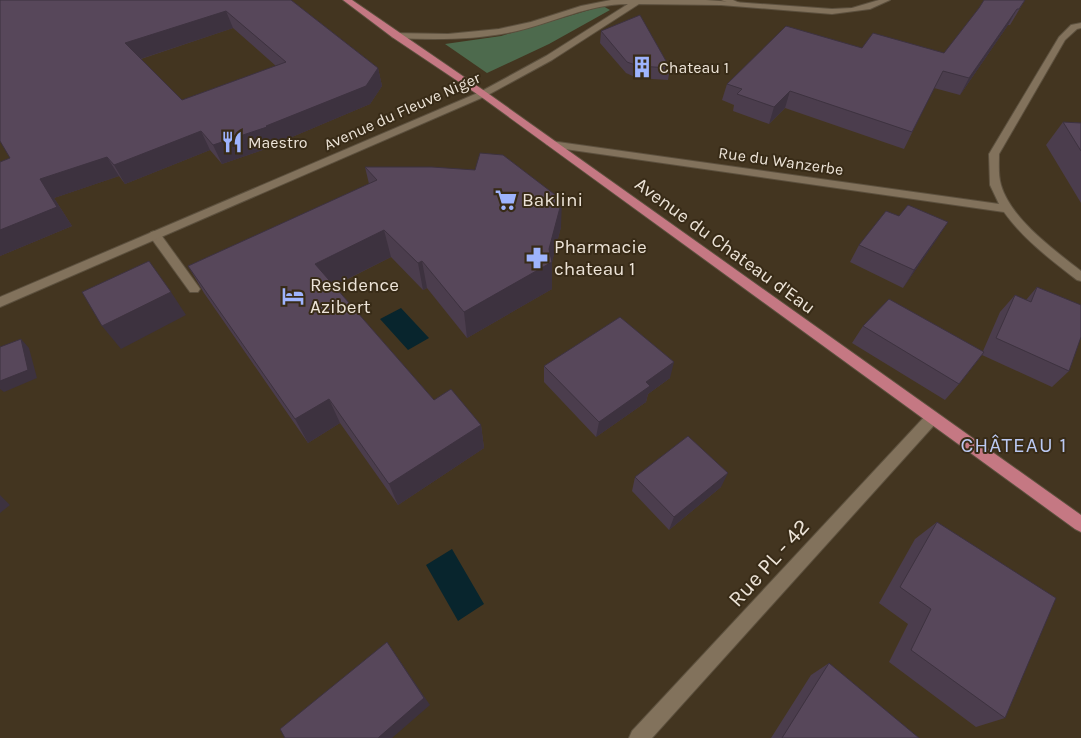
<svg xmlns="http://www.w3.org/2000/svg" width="1081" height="738" font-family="Karla,sans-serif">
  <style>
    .green { fill: #4d6a4d }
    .water { fill: #08252d }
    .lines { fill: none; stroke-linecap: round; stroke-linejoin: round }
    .service-casing { stroke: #5c503e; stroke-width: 2 }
    .minor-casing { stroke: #5c503e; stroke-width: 2 }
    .tertiary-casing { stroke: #5c503e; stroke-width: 2 }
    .primary-casing { stroke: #5c503e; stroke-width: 2 }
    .service { fill: #82725c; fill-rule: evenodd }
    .minor { fill: #82725c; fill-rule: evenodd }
    .tertiary { fill: #82725c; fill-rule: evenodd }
    .primary { fill: #c57883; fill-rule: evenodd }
    .wall { fill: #4b3d4d; fill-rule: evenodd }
    .shaded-wall { fill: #3d323f }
    .building { fill: #57475a; stroke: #3d323f; fill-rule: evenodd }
    .labels { text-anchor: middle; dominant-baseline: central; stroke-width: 4; stroke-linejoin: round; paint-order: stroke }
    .far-poi-label { font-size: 16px; fill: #ece3d7; stroke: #382b17; text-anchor: start }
    .far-street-label { font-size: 16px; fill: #ece3d7; stroke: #382b17 }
    .poi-label { font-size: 19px; fill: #ece3d7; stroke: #382b17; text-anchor: start }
    .street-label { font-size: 19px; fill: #ece3d7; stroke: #382b17 }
    .quarter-label { font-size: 21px; letter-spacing: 1px; fill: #bbc9f2; stroke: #382b17 }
    .near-street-label { font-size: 22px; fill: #ece3d7; stroke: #382b17 }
  </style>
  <rect width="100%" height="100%" fill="#433520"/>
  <path class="green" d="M603 6 610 10 549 44 487 73 445 44 501 36Z"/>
  <path class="water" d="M401 308 429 338 408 350 380 319Z
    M452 549 484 604 458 621 426 565Z"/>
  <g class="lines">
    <g class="service-casing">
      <path id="service" d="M155 231 159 232 198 286 200 289 198 292H190L151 238 149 235 151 232Z"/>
    </g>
    <g class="minor-casing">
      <path id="minor" d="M721 0H733L742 4 738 6Z
        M1081 23V28L1077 29 1065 40 999 154C999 164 998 175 1001 185 1011 219 1054 250 1081 271V281L1077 280C1051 260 1023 239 1004 212L551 147 546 144 551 141 999 204 990 185 989 154 1059 37 1071 25Z
        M932 412 937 414 939 418 937 422 652 738H629L632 731 927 414Z"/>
    </g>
    <g class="tertiary-casing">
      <path id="tertiary" d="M611 0H706L832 9 852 8 879 0H890L870 9 832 14 721 5 639 4 552 60 486 96 0 307V297L480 92 546 56 628 4C589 4 555 22 517 31 477 40 436 40 395 38L392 37V33L448 34 499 29 531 22 581 6Z"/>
    </g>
    <g class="primary-casing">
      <path id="primary" d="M343 0H352L486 92 1081 515V532L1075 529 480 96 392 37Z"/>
    </g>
    <use href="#service" class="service"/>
    <use href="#minor" class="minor"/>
    <use href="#tertiary" class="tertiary"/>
    <use href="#primary" class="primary"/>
  </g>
  <path class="wall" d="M0 0H291L378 68 382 86 370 104 273 145 274 146 222 164 210 150 125 184 119 176 54 198 72 226 0 256V162L10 158ZM233 28 276 66 182 100 141 59Z
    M1025 0 1010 25H1008L960 95 934 88 904 149 785 108 769 124 733 111 734 105 722 100 727 84 862 48 944 53Z
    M601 31 670 68 668 80 637 78 626 73 600 43Z
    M1063 122 1081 123V203L1046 145Z
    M365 167 561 227 552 261V289L467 338 427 288 423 290 391 257 334 286 434 400 481 425 484 448 398 505 340 423 308 443 204 293 188 266 369 184Z
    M899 216 948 222 903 288 850 262 859 245Z
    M1037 287 1069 371 1052 387 982 355 959 384 945 400 852 343 863 326 983 351 1000 312 1015 295 1026 300Z
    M544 366 670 378 648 394 646 402 596 437 544 382Z
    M635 477 721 487 669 530 632 491Z
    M937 522 1005 718 976 727 889 662 908 624 879 603 915 539Z
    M829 663 919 738H771L811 675Z"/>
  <path class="shaded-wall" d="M1017 9 1008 25 960 95 969 78Z
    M226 11 233 28 134 61 125 43Z
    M378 68 382 86 370 104 273 145 274 146 222 164 213 145 266 126Z
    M790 91 785 108 769 124 774 107Z
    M201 131 210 150 125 184 114 165Z
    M107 157 119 176 54 198 72 226 0 256V230L40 179Z
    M562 200 561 227 552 262V289L467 338 464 312Z
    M948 222 937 239 903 288 914 270Z
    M384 230 391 257 325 290 315 264Z
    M422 261 427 288 423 290 418 263Z
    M171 292 186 315 121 349 102 326Z
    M21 339 29 348 37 378 4 392 0 389V381Z
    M674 362 670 378 648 394 646 402 596 437 599 422 646 382Z
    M329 399 340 423 308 443 295 419Z
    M481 425 484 448 398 505 389 484Z
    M728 473 721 487 669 530 674 517Z
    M0 495 10 505 0 513Z
    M387 642 430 705 392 738H378Z"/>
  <path class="building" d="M0 0H291L378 68 366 86 266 126 267 127 213 145 201 131 114 165 107 157 40 179 57 207 0 230V162L10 158 0 141ZM226 11 286 62 182 100 125 43Z
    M984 0H1025L1019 9H1017L969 78 943 71 912 132 790 91 774 107 737 94 742 89 727 84 786 26 862 48 873 33 944 53 979 8Z
    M640 15 670 68 638 66 627 62 601 31Z
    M1063 122 1081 123V151Z
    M480 153 503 155 562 200 549 249 552 262 464 312 422 261 418 263 384 230 315 264 434 400 451 389 481 425 389 484 329 399 295 419 188 266 377 180 365 167H432L475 170Z
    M908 205 948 222 914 270 859 245 886 211 899 216Z
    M149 261 171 292 102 326 82 292Z
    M1037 287 1081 305V337L1069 371 996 338 1015 295 1031 302Z
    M889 299 984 352 959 384 863 326Z
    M620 317 674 362 646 382 650 386 599 422 544 366Z
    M21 339 28 370 0 381V347Z
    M688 436 728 473 674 517 635 477Z
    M937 522 1056 598 1005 718 911 650 931 609 900 587Z
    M387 642 424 698 378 738H285L280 729Z
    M829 663 919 738H782Z"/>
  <defs>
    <g id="building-bare" transform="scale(1.725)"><path d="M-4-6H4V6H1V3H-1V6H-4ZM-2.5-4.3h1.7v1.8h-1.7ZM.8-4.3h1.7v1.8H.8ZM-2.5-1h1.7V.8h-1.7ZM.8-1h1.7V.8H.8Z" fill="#9eb4fd" stroke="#382b17" stroke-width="2.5" paint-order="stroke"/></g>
    <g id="restaurant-bare" transform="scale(1.725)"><path d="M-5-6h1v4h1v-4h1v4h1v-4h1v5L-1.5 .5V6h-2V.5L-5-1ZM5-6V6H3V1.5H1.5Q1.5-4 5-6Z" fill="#9eb4fd" stroke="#382b17" stroke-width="2.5" paint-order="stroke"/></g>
    <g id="supermarket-bare" transform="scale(1.725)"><path d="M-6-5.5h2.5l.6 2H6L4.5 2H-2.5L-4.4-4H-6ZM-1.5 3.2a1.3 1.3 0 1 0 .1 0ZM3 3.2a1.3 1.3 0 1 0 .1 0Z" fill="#9eb4fd" stroke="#382b17" stroke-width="2.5" paint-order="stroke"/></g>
    <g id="pharmacy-bare" transform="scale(1.725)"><path d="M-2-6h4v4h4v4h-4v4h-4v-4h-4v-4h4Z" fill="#9eb4fd" stroke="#382b17" stroke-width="2.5" paint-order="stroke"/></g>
    <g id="hotel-bare" transform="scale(1.725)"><path d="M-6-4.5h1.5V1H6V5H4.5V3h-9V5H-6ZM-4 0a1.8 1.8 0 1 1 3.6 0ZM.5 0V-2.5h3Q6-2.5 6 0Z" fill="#9eb4fd" stroke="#382b17" stroke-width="2.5" paint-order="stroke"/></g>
  </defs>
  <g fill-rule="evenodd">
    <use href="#building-bare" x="642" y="67"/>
    <use href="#restaurant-bare" x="232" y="142"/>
    <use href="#supermarket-bare" x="506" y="200"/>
    <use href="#pharmacy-bare" x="537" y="258"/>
    <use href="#hotel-bare" x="293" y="296"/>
  </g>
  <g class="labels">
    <g class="far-poi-label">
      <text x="659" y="67">Chateau 1</text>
      <text x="248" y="142">Maestro</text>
    </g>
    <g class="far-street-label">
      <text transform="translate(402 111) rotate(-24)">Avenue du Fleuve Niger</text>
      <text transform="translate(781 161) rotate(8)">Rue du Wanzerbe</text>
    </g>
    <g class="poi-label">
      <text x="522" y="200">Baklini</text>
      <text x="554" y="247">Pharmacie<tspan x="554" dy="22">chateau 1</tspan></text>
      <text x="310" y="285">Residence<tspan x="310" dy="22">Azibert</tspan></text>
    </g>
    <g class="street-label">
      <text transform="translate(725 246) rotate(36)">Avenue du Chateau d'Eau</text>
    </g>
    <g class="quarter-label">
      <text x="1014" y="445">CHÂTEAU 1</text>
    </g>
    <g class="near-street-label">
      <text transform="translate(769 563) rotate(-48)">Rue PL - 42</text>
    </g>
  </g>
</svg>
